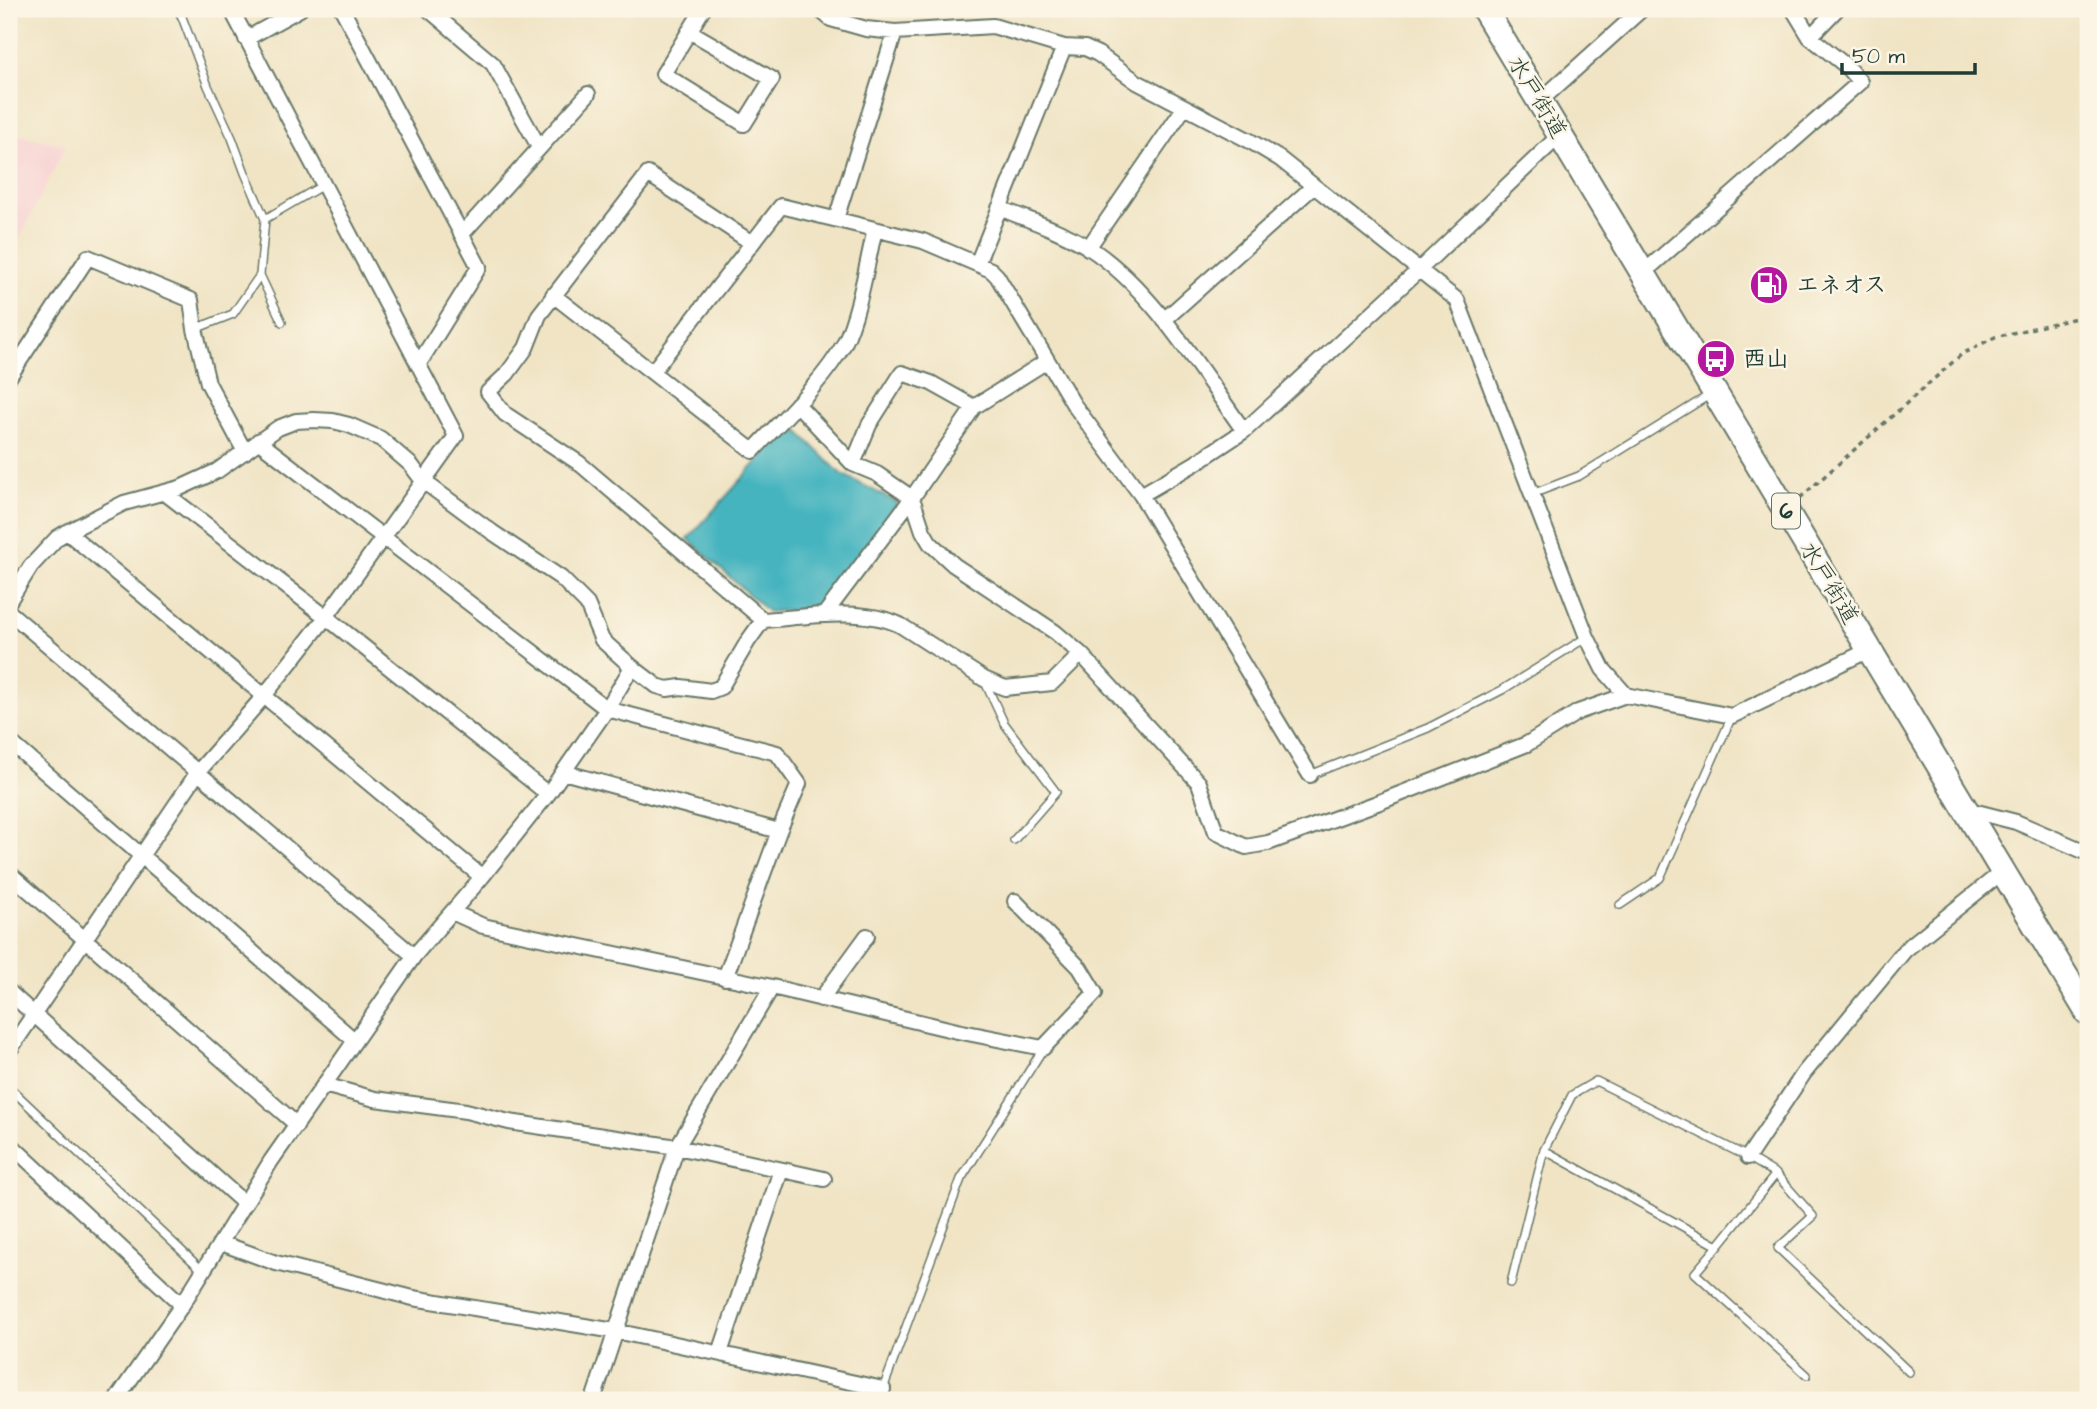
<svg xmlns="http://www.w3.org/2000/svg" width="2097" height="1409" font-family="'Architects Daughter','Klee One',sans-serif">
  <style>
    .built { fill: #f7cfd2 }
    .water { fill: #45b4bf; stroke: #32787a; stroke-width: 2 }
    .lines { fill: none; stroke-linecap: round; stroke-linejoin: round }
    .lane-casing { stroke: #687767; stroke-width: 10 }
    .street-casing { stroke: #687767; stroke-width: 18 }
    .highway-casing { stroke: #687767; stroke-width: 28 }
    .path { stroke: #687767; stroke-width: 3.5; stroke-dasharray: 5 5; stroke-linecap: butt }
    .lane { stroke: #fff; stroke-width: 7 }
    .street { stroke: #fff; stroke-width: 14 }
    .highway { stroke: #fff; stroke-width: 24 }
    .labels { text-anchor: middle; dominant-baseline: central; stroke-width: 5; stroke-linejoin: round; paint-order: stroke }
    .shield { fill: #fcf5e5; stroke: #617469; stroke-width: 2 }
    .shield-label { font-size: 21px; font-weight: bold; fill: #1f3d34 }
    .street-label { font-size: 23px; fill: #1f3d34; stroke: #fcf5e5 }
    .poi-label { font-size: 23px; font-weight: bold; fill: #1f3d34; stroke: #fcf5e5; text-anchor: start }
  </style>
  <rect width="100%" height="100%" fill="#fcf5e5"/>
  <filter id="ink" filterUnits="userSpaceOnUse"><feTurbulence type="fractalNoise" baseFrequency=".0143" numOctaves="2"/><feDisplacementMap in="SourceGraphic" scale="14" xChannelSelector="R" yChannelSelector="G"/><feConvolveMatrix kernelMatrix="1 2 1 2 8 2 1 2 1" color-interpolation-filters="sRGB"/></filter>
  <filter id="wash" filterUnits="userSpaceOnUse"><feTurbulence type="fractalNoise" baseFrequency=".00686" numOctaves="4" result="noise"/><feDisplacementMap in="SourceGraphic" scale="28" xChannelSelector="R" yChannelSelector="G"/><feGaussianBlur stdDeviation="1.57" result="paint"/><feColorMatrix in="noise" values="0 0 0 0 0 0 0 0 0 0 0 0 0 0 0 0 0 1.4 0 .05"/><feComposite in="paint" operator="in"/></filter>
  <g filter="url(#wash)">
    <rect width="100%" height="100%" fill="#f0e4c5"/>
    <path class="built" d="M9 133 66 145 9 260Z"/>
    <path class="water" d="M791 424 840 473 898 503 819 608 768 612 688 539Z"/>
  </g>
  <g filter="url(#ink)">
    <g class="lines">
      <g class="lane-casing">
        <path id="lane" d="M177 9 182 17 208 86 232 138 245 173 265 219
          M260 275 282 322
          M195 329 233 314 260 275 265 219 323 185
          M1532 494 1579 476 1711 394
          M984 680 1004 723 1056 792 1014 840
          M1310 775 1428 728 1502 690 1587 637
          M1620 905 1660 878 1732 716
          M9 1087 203 1271
          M1776 1174 1813 1216 1778 1248 1909 1372
          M1718 1246 1695 1273 1807 1375
          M1511 1283 1544 1150 1572 1095 1596 1081 1748 1157 1776 1174 1718 1246 1544 1150
          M883 1389 961 1179 1043 1049"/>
      </g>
      <g class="street-casing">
        <path id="street" d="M342 9 479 267 418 365
          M428 9 493 64 539 147
          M819 9 831 19 866 29 895 32 993 26 1064 47 1085 48 1098 54 1137 82 1250 141 1280 159 1457 300 1587 637 1603 669 1626 695
          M689 31 772 79 744 124 663 74 703 9
          M1810 37 1837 9
          M246 39 300 9
          M1540 101 1642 9
          M999 208C1029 220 1060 230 1088 247 1152 288 1200 370 1244 431
          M836 219 895 32
          M462 234 588 94
          M752 243 648 174 539 315 526 348 507 374 488 392 505 414 579 463 763 620
          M1088 248 1184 108
          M977 264 1064 47
          M1642 274 1860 82 1845 65 1810 37 1793 9
          M553 295 753 451C782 419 823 382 844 344 859 314 867 263 875 229
          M1164 320 1314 186
          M653 371 781 206 923 241 991 270 997 276 1074 405 1141 495 1310 775
          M9 377 88 257 191 300 195 329 208 383 245 452
          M797 404 853 464 877 474 912 498 923 531 930 543 954 565 1055 632 1081 654 1199 783 1216 832 1246 847 1268 843 1377 803 1527 744 1578 712 1626 695 1732 716 1869 650
          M258 441 607 709 632 667
          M853 464 869 425 902 373 931 383 974 407
          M165 493 326 617 548 794
          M1141 495 1194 464 1244 431 1420 269 1560 135
          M67 532 482 877
          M9 601 31 566 57 538 67 532 124 503 180 488 217 471 278 428 296 421 314 420 333 421 349 425 381 439 411 465 423 481 492 532 561 578 587 604 602 640 632 667 657 686 667 689 681 687 711 691 721 687 748 641 763 620C805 617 861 607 900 625L984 679 1005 688 1052 683 1081 654
          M9 612 414 956
          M824 615 912 498 974 407 1047 361
          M9 741 354 1040
          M563 772 779 831
          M1965 809 2016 822 2088 853
          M9 873 297 1125
          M452 912 483 926 772 987 957 1031 1043 1048 1095 993 1080 968 1015 901
          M9 992 245 1204
          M821 999 867 936
          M9 1051 198 772 264 696 326 617 456 436 231 9
          M324 1085 375 1099 466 1111 509 1122 677 1147 824 1179
          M9 1143 182 1305
          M1748 1157 1804 1073 1905 950 2002 872
          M221 1243 276 1263 413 1298 615 1331 883 1389 879 1400
          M720 1353 781 1170
          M116 1400 182 1305 271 1161 414 956 482 877 548 794 607 709 777 753 799 784 779 831 725 978
          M593 1400 677 1147 772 987"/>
      </g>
      <g class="highway-casing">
        <path id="highway" d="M1484 9 2088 1013"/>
      </g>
      <path class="path" d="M1800 498 1962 354 1995 337 2072 319 2088 317"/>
      <use href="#lane" class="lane"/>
      <use href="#street" class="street"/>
      <use href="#highway" class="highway"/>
    </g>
  </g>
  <defs>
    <g id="fuel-disc" transform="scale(2.0125)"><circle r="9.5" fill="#b5179e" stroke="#fcf5e5"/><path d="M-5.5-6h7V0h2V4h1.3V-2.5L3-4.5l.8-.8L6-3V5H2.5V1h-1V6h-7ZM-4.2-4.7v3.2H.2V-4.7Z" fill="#fff"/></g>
    <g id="bus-disc" transform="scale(2.0125)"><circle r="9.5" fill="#b5179e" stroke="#fcf5e5"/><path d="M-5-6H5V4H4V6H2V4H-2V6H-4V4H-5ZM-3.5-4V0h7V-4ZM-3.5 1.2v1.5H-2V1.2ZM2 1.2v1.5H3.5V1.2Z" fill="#fff"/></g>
  </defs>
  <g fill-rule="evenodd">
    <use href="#fuel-disc" x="1769" y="285"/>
    <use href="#bus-disc" x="1716" y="359"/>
  </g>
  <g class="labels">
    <rect class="shield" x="1772" y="493.5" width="28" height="35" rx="5"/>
    <g class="shield-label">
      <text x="1786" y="511">6</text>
    </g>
    <g class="street-label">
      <text transform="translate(1537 97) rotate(59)">水戸街道</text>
      <text transform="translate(1829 583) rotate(59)">水戸街道</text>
    </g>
    <g class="poi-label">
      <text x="1796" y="285">エネオス</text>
      <text x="1743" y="359">西山</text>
    </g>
  </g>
  <rect width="2097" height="1409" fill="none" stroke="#fcf5e5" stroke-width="35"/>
  <path d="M1842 63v10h133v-10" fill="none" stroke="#1f3d34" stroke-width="3.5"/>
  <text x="1852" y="63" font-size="21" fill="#1f3d34" stroke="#fcf5e5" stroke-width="5" paint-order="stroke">50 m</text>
</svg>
